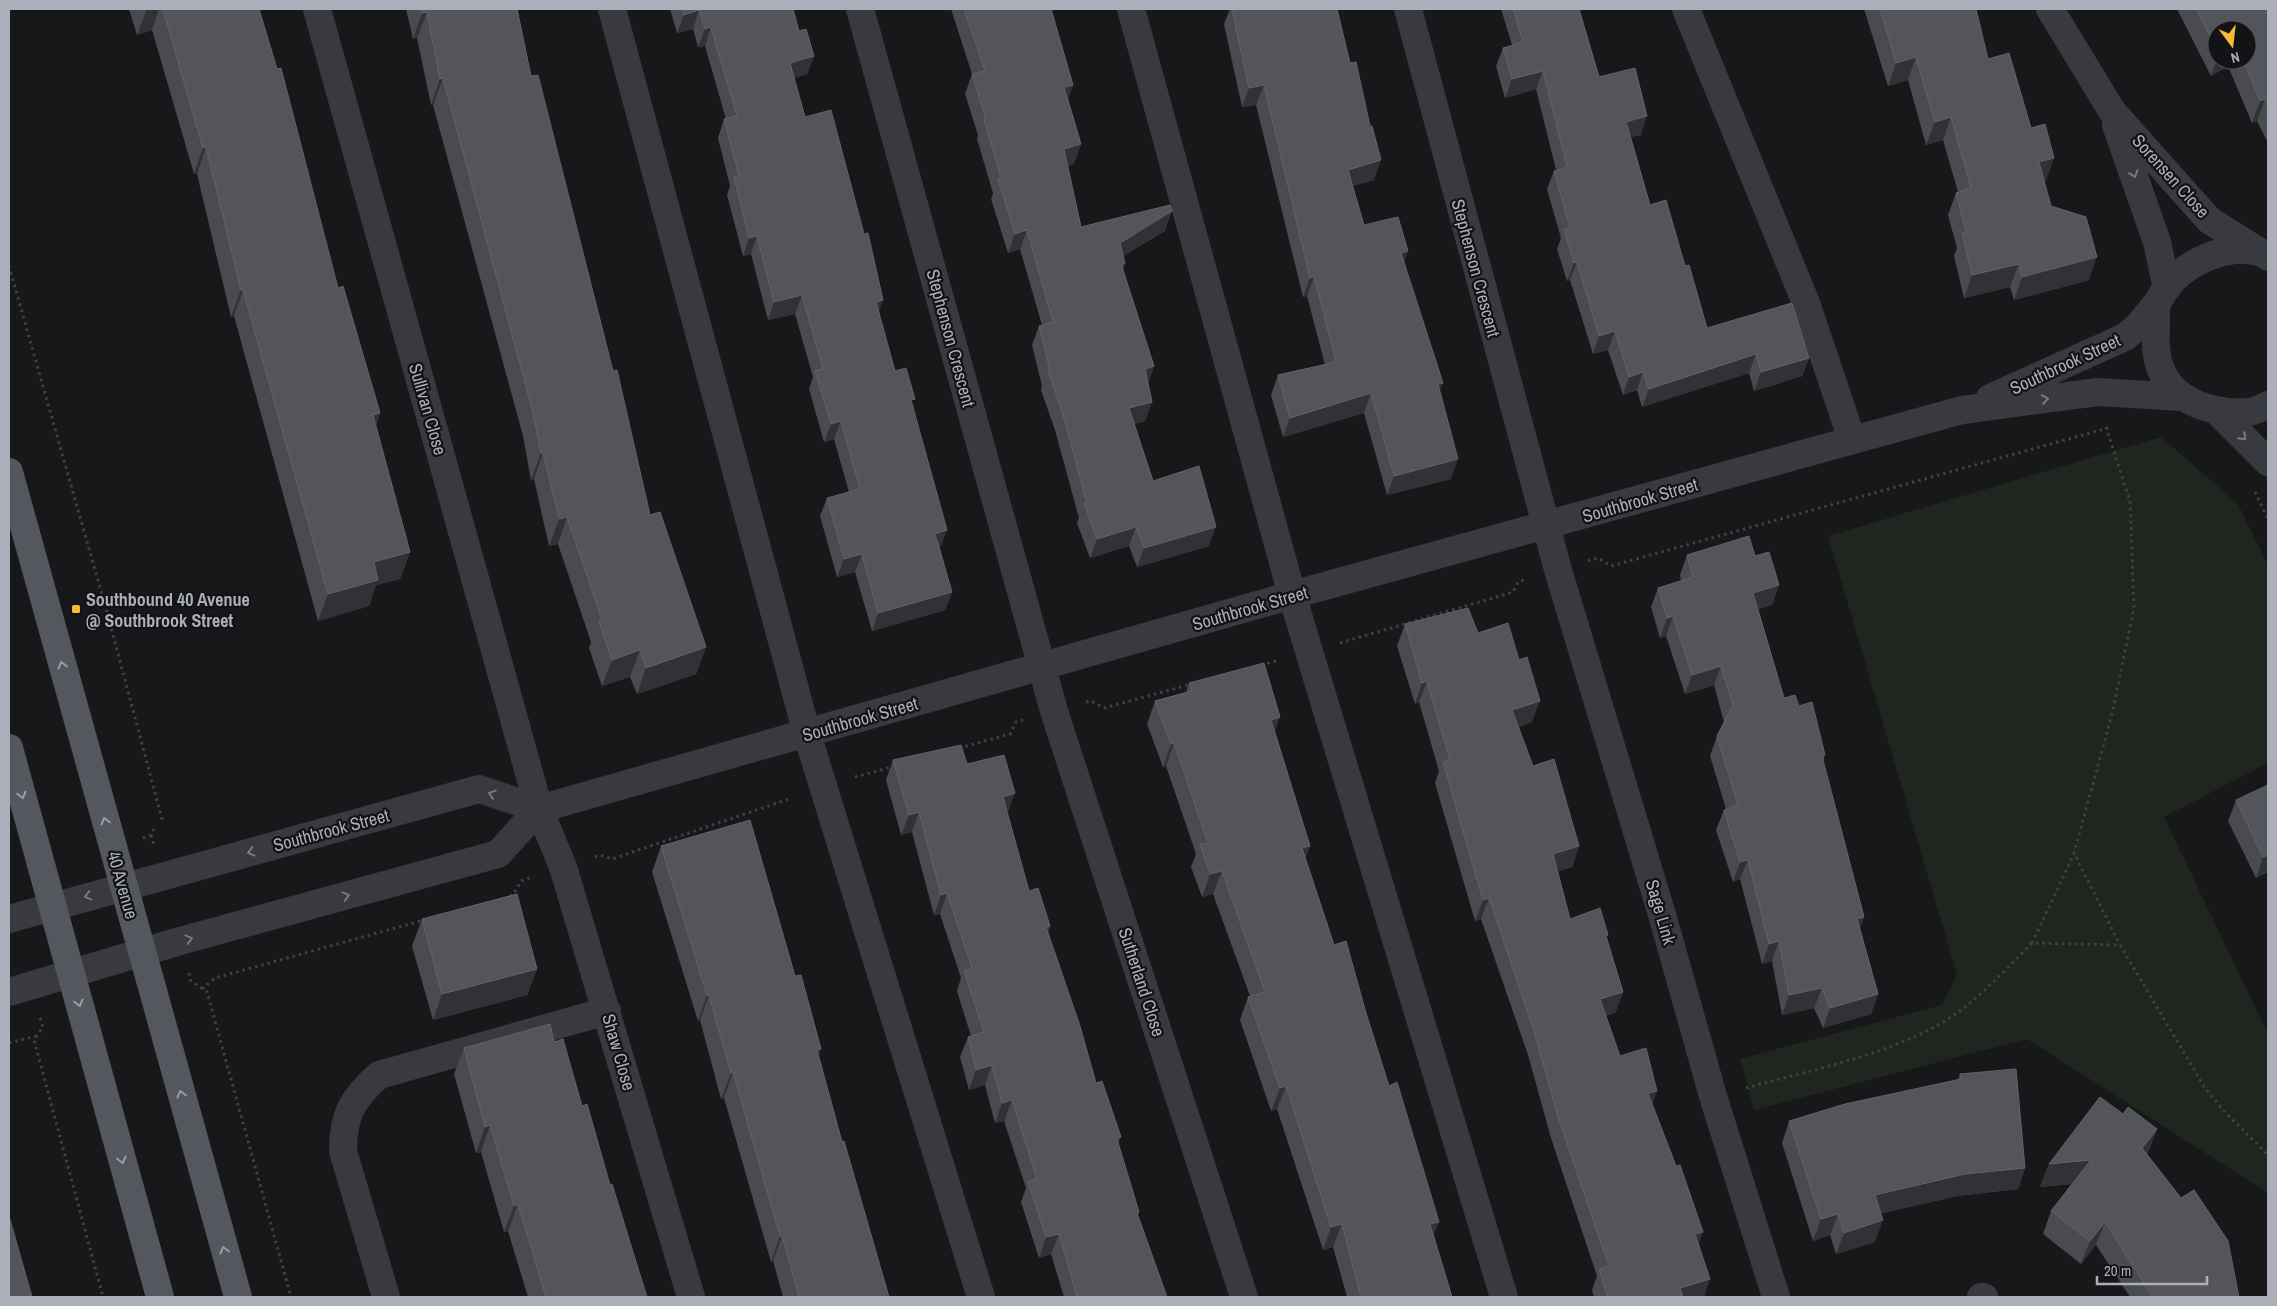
<svg xmlns="http://www.w3.org/2000/svg" width="2277" height="1306" font-family="'Archivo Narrow',sans-serif">
  <style>
    .green { fill: #1e261f }
    .lines { fill: none; stroke-linecap: round; stroke-linejoin: round }
    .path { stroke: #3f4147; stroke-width: 3; stroke-dasharray: 2.5 4; stroke-linecap: butt }
    .minor { stroke: #393a40; stroke-width: 28 }
    .major { stroke: #55575f; stroke-width: 28 }
    .wall { fill: #494b50; fill-rule: evenodd }
    .shaded-wall { fill: #313236 }
    .building { fill: #54555b; stroke: #61636a }
    .oneway { stroke: #777a83 }
    .oneway2 { stroke: #999da8 }
    .poi-dot { fill: #f5ba36; stroke: #131316; stroke-width: 2 }
    .labels { text-anchor: middle; dominant-baseline: central; stroke-width: 4.5; stroke-linejoin: round; paint-order: stroke }
    .street-label { font-size: 18px; fill: #aaafba; stroke: #131316 }
    .poi-label { font-size: 18px; font-weight: bold; fill: #aaafba; stroke: #131316; text-anchor: start }
  </style>
  <rect width="100%" height="100%" fill="#18181b"/>
  <path class="green" d="M2161 437 2238 504 2268 565V763L2164 817 2268 1034V1193L2027 1039 1754 1110 1740 1059 1942 1005 1957 975 1828 536Z"/>
  <g class="lines">
    <path class="path" d="M9 266 108 616 163 823
      M2106 427 2130 501 2134 608 2112 714 2074 853 2120 945
      M2255 492 2268 519
      M1588 561 1598 558 1611 566 2108 428
      M1340 643 1513 592 1518 582 1527 579
      M1261 665 1279 660
      M1086 702 1091 701 1104 708 1192 684
      M959 748 1010 734 1016 722 1023 720
      M855 777 895 766
      M151 835 154 846
      M143 838 151 835 154 829
      M595 857 600 855 612 859 792 798
      M510 896 513 895 521 881 532 877
      M2032 943 2074 854
      M189 973 190 980 207 992 291 1297
      M202 989 215 978 424 920
      M40 1018 43 1027 34 1040 103 1297
      M9 1043 36 1036
      M1746 1088C1814 1069 1901 1053 1960 1011 1986 991 2009 966 2032 943L2120 945 2205 1088 2223 1110 2268 1155"/>
    <path class="minor" d="M317 9 539 809 563 867 691 1297
      M612 9 807 734 981 1297
      M860 9 1054 711 1244 1297
      M1131 9 1292 595 1504 1297
      M1408 9 1558 570 1663 918 1713 1096 1776 1297
      M1686 9 1806 303 1852 440
      M2050 9 2112 111 2209 220 2268 257
      M2116 125 2157 242 2167 288
      M2260 252C2252 251 2242 249 2234 250 2203 254 2171 273 2158 302 2155 309 2156 320 2156 328 2155 343 2156 362 2164 376 2179 404 2217 414 2247 412 2254 412 2261 408 2268 405
      M1990 398 2125 337 2138 326 2157 303
      M2218 412 2268 462
      M9 919 479 789 539 809
      M9 992 180 941 498 854 539 809 1292 595 1962 410 2098 392 2182 397
      M386 1297 343 1151C343 1115 352 1099 379 1075L607 1011
      M1981 1297H1984"/>
    <path class="major" d="M9 472 238 1297
      M9 748 160 1297"/>
  </g>
  <path class="wall" d="M129 9H259L338 288 380 413 376 426 410 552 400 579 376 585 369 606 318 621 234 316 231 317 197 174H194L152 30 137 35Z
    M406 9H517L531 76 650 515 706 647 696 674 637 694 630 677 602 686 589 648 591 642 558 544 549 546 534 479 531 480 523 436 433 105H431L417 38 413 39Z
    M670 9H793L799 31 814 56 807 74 794 78 805 117 879 313 895 371 913 405 940 549 952 592 945 610 872 631 855 572 837 577 820 516 827 498 849 492 834 439 824 442 809 389 813 377 795 314 768 320 751 254 743 256 727 195 730 186 718 138 724 119H726L705 46 698 47 693 29 677 33Z
    M951 9H1051L1073 85 1068 99 1081 144 1074 164 1067 166 1081 227 1165 231 1123 256 1125 263 1123 270 1154 366 1148 383 1152 402 1145 421 1134 424 1153 481 1209 546 1137 567 1129 546 1090 558 1077 523 1079 518 1055 430 1041 390 1042 386 1032 345 1039 326 1042 325 1020 249 1008 253 991 199 993 193 977 139 978 135 965 94 972 74Z
    M1230 9H1337L1374 180 1352 186 1364 225 1408 251 1404 262 1440 390 1451 479 1387 495 1364 413 1283 437 1271 395 1278 375 1325 365 1307 296 1303 297 1256 105 1242 107 1224 24Z
    M1501 9H1579L1599 77 1641 135 1631 137 1650 205 1685 266 1707 328 1809 358 1802 376 1754 391 1749 373 1642 407 1637 390 1623 395 1608 350 1593 354 1570 280 1567 281 1557 249 1561 238 1547 189 1554 171 1556 170 1536 89 1505 98 1496 66 1503 48 1512 45Z
    M1864 9H1976L1988 59 2046 181H2044L2051 206 2089 280 2014 300 2010 287 1964 298 1954 256 1957 248 1948 215 1956 193 1958 192 1943 140 1926 145 1908 80 1888 86Z
    M2177 9H2268V143L2257 121 2252 123 2228 66 2211 76ZM2217 30H2247V60H2217Z
    M1687 555 1755 556 1779 585 1772 605 1758 609 1784 698 1799 706 1825 755 1823 761 1864 917 1860 928 1878 994 1871 1014 1823 1028 1814 1008 1782 1015 1772 961 1762 964 1740 879 1733 882 1716 830 1724 810 1726 809 1710 756 1717 736 1724 722 1714 685 1685 694 1666 636 1660 638 1651 607 1658 588 1681 581 1680 575Z
    M1405 624 1478 633 1532 722 1518 727 1533 766 1579 846 1572 867 1558 871 1570 919 1607 939 1623 992 1615 1013 1606 1016 1620 1056 1652 1104 1699 1243 1704 1297H1594L1592 1290 1597 1276 1551 1138 1528 1055 1481 919 1475 921 1435 783 1439 771 1419 702 1415 704 1397 646Z
    M1189 683 1275 732 1310 846 1305 859 1334 945 1366 1013 1452 1297H1347L1333 1247 1323 1250 1277 1109 1271 1111 1240 1020 1248 997 1250 996 1213 894 1202 897 1191 867 1196 854 1166 766 1163 767 1147 724 1155 701 1186 692Z
    M893 760 967 764 1015 793 1007 813 1029 891 1050 926 1048 933 1096 1083 1118 1144 1139 1212 1138 1215 1167 1297H1064L1051 1254 1039 1258 1021 1202 1026 1188 1004 1121 995 1123 985 1085 969 1090 960 1057 968 1037 971 1036 957 991 961 978 940 914 934 915 912 832 901 835 886 780Z
    M2268 785V872L2256 878 2228 821 2236 800Z
    M661 846 795 976 818 1056 842 1142 889 1297H783L773 1261 771 1262 724 1098 721 1099 700 1020 698 1021 652 872Z
    M422 919 537 969 527 995 433 1020 412 946Z
    M554 1042 582 1106 610 1185 647 1297H528L508 1231 504 1232 481 1152 476 1153 454 1074 464 1048Z
    M1960 1074 2025 1168 2018 1189 1957 1196 1881 1213 1875 1242 1836 1254 1830 1235 1813 1241 1782 1143 1789 1121 1958 1080Z
    M2123 1114 2157 1129 2147 1154 2239 1297H2130L2096 1245 2081 1264 2043 1234 2051 1211 2072 1184 2040 1187 2049 1164Z"/>
  <path class="shaded-wall" d="M147 9H159L152 30 137 35Z
    M699 10 693 29 677 33 684 15Z
    M427 12 417 38 413 39 422 13Z
    M711 27 705 46 698 47 705 29Z
    M814 56 807 74 784 81 790 63Z
    M1916 57 1908 80 1888 86 1896 63Z
    M2217 59V60H2231L2228 66 2211 76Z
    M1543 71 1536 89 1505 98 1512 79Z
    M443 78 433 105H431L440 79Z
    M1073 85 1066 104 1064 87Z
    M1264 85 1256 105 1242 107 1249 88Z
    M2265 99 2257 121 2252 123 2260 101Z
    M1647 116 1641 135 1620 140 1626 122Z
    M1951 117 1943 140 1926 145 1935 122Z
    M1081 144 1074 164 1057 169 1064 149Z
    M206 147 197 174H194L203 148Z
    M2054 158 2046 181 2031 185 2039 162Z
    M1381 160 1374 180 1340 189 1348 170Z
    M1172 211 1165 231 1113 262 1120 243Z
    M1027 230 1020 249 1008 253 1015 234Z
    M757 236 751 254 743 256 749 238Z
    M1408 251 1401 270V253Z
    M2097 257 2089 280 2014 300 2022 277Z
    M1577 262 1570 280 1567 281 1574 263Z
    M2019 264 2010 287 1964 298 1972 275Z
    M1314 276 1307 296 1303 297 1310 278Z
    M241 290H243L234 316 231 317Z
    M802 295 795 314 768 320 774 302Z
    M883 300 877 318 876 302Z
    M1615 331 1608 350 1593 354 1599 336Z
    M1756 354 1749 373 1642 407 1649 389Z
    M1809 358 1802 376 1754 391 1761 372Z
    M1154 366 1147 386 1145 369Z
    M1643 372 1637 390 1623 395 1629 377Z
    M1443 383 1436 402 1438 384Z
    M1371 393 1364 413 1283 437 1290 418Z
    M1152 402 1145 421 1122 427 1129 408Z
    M380 413 371 439 373 415Z
    M841 421 834 439 824 442 831 424Z
    M541 453H543L534 479 531 480Z
    M1458 459 1451 479 1387 495 1394 476Z
    M567 517 558 544 549 546 559 519Z
    M1136 527 1129 546 1090 558 1097 539Z
    M1216 527 1209 546 1137 567 1144 548Z
    M947 530 940 549 935 534Z
    M410 552 400 579 376 585 369 606 318 621 328 594 374 562Z
    M862 554 855 572 837 577 844 559Z
    M1779 585 1772 605 1746 613 1753 593Z
    M952 592 945 610 872 631 878 613Z
    M1673 616 1666 636 1660 638 1667 618Z
    M706 647 696 674 637 694 646 668Z
    M640 650 630 677 602 686 612 660Z
    M1721 666 1714 685 1685 694 1692 675Z
    M1427 681 1419 702 1415 704 1422 683Z
    M1540 701 1532 722 1505 731 1512 710Z
    M1280 717 1272 740 1271 720Z
    M1174 743 1166 766 1163 767 1171 744Z
    M1015 793 1008 813 995 817 1003 797Z
    M919 812 912 832 901 835 909 815Z
    M1310 846 1301 869 1302 848Z
    M1579 846 1572 867 1546 875 1553 854Z
    M2268 855V872L2256 878 2263 857Z
    M1748 860 1740 879 1733 882 1740 862Z
    M1222 871 1213 894 1202 897 1210 874Z
    M947 893 940 914 934 915 941 895Z
    M1489 898 1481 919 1475 921 1483 900Z
    M1864 917 1857 937V919Z
    M1050 926 1043 946 1046 927Z
    M1779 941 1772 961 1762 964 1769 944Z
    M537 969 527 995 433 1020 442 994Z
    M1822 988 1814 1008 1782 1015 1789 995Z
    M1623 992 1615 1013 1592 1020 1600 999Z
    M1878 994 1871 1014 1823 1028 1830 1008Z
    M707 995H709L700 1020 698 1021Z
    M821 1049 812 1075 817 1050Z
    M992 1065 985 1085 969 1090 976 1070Z
    M733 1072 724 1098 721 1099 731 1073Z
    M1286 1086 1277 1109 1271 1111 1280 1088Z
    M1657 1091 1650 1112 1648 1093Z
    M1012 1100 1004 1121 995 1123 1002 1103Z
    M490 1125 481 1152 476 1153 485 1127Z
    M2157 1129 2148 1153 2134 1171 2142 1148Z
    M1121 1137 1113 1157 1117 1139Z
    M2091 1160 2082 1183 2040 1187 2049 1164Z
    M2025 1168 2018 1189 1957 1196 1867 1217 1875 1195 1965 1174Z
    M518 1204 508 1231 504 1232 514 1206Z
    M1838 1214 1830 1235 1813 1241 1821 1219Z
    M1883 1220 1875 1242 1836 1254 1844 1233Z
    M1439 1222 1430 1245V1224Z
    M2105 1222 2096 1245 2081 1264 2090 1241Z
    M1342 1224 1333 1247 1323 1250 1331 1227Z
    M1703 1232 1695 1253V1234Z
    M1059 1234 1051 1254 1039 1258 1046 1237Z
    M780 1236H782L773 1261 771 1262Z
    M1710 1279 1704 1297H1677L1680 1288Z"/>
  <path class="building" d="M163 9H259L277 69 281 68 338 288 343 286 380 413 373 415 410 552 374 562 378 580 328 594 243 290H241L206 147 203 148Z
    M421 9H517L531 76 538 75 613 371 617 370 650 515 660 512 706 647 646 668 640 650 612 660 599 621 602 620 567 517 559 519 543 453H541L532 409 443 78 440 79 427 12 422 13Z
    M682 9H793L799 31 806 29 814 56 790 63 805 117 831 110 864 234 868 233 883 300 876 302 895 371 906 368 915 399 911 400 947 530 935 534 952 592 878 613 862 554 844 559 827 498 860 489 841 421 831 424 815 371 823 369 802 295 774 302 757 236 749 238 734 177 739 176 724 119 737 116 711 27 705 29 699 10 684 15Z
    M964 9H1051L1073 85 1064 87 1081 144 1064 149 1081 227 1170 205 1172 211 1120 243 1125 263 1121 264 1154 366 1145 369 1152 402 1129 408 1153 481 1199 466 1216 527 1144 548 1136 527 1097 539 1084 503H1087L1062 411 1048 371 1050 370 1039 326 1053 322 1027 230 1015 234 998 179 1001 178 984 119H986L972 74 985 71Z
    M1232 9H1337L1350 63 1356 62 1370 126H1372L1381 160 1348 170 1364 225 1398 217 1408 251 1401 253 1443 383 1438 384 1458 459 1394 476 1371 393 1290 418 1278 375 1336 362 1314 276 1310 278 1264 85 1249 88Z
    M1513 9H1579L1599 77 1635 68 1647 116 1626 122 1650 205 1666 200 1685 266 1689 265 1707 328 1792 303 1809 358 1761 372 1756 354 1649 389 1643 372 1629 377 1615 331 1599 336 1577 262 1574 263 1564 230 1570 228 1554 171 1567 167 1543 71 1512 79 1503 48 1523 42Z
    M1880 9H1976L1988 59 2009 53 2031 128 2045 124 2054 158 2039 162 2051 206 2086 217 2097 257 2022 277 2019 264 1972 275 1962 233 1966 232 1956 193 1971 188 1951 117 1935 122 1916 57 1896 63Z
    M2196 9H2268V105L2265 99 2260 101 2243 60H2247V30H2217V49Z
    M1749 536 1755 556 1769 552 1779 585 1753 593 1784 698 1795 695 1799 706 1812 702 1825 755 1822 756 1864 917 1857 919 1878 994 1830 1008 1822 988 1789 995 1779 941 1769 944 1748 860 1740 862 1724 810 1738 805 1717 736 1733 705 1721 666 1692 675 1673 616 1667 618 1658 588 1693 577 1687 555Z
    M1468 608 1478 633 1508 623 1519 660 1527 657 1540 701 1512 710 1533 766 1554 759 1579 846 1553 854 1570 919 1600 908 1608 935 1606 936 1623 992 1600 999 1620 1056 1646 1048 1657 1091 1648 1093 1676 1166 1680 1165 1703 1232 1695 1234 1710 1279 1680 1288 1683 1297H1608L1599 1269 1609 1266 1558 1117 1535 1034 1489 898 1483 900 1443 762 1450 760 1427 681 1422 683 1405 624Z
    M1264 663 1280 717 1271 720 1310 846 1302 848 1334 945 1346 941 1366 1013 1389 1086 1397 1082 1439 1222 1430 1224 1452 1297H1361L1342 1224 1331 1227 1286 1086 1280 1088 1248 997 1265 992 1222 871 1210 874 1200 844 1208 843 1174 743 1171 744 1155 701 1192 691 1189 683Z
    M961 745 967 764 1004 755 1015 793 1003 797 1029 891 1038 888 1050 926 1046 927 1080 1026 1096 1083 1102 1081 1121 1137 1117 1139 1139 1212 1137 1213 1167 1297H1077L1059 1234 1046 1237 1028 1182 1037 1179 1012 1100 1002 1103 992 1065 976 1070 968 1037 984 1032 964 971 972 968 947 893 941 895 919 812 909 815 893 760Z
    M2268 785V855L2263 857 2236 800Z
    M750 820 795 976 801 975 821 1049 817 1050 842 1142 844 1141 889 1297H799L782 1236H780L733 1072 731 1073 709 995H707L661 846Z
    M517 894 537 969 442 994 422 919Z
    M550 1024 554 1042 563 1039 582 1106 587 1104 610 1185 612 1184 637 1265 647 1297H546L518 1204 514 1206 490 1125 485 1127 464 1048Z
    M2016 1069 2025 1168 1965 1174 1875 1195 1883 1220 1844 1233 1838 1214 1821 1219 1789 1121 1845 1104 1961 1079 1960 1074Z
    M2100 1097 2123 1114 2128 1107 2157 1129 2142 1148 2181 1198 2194 1190 2228 1241 2239 1297H2153L2105 1222 2090 1241 2051 1211 2091 1160 2049 1164Z
    M9 1216 32 1297H9Z"/>
  <defs><path id="oneway-chevron" d="M-2-3.5L2.5 0L-2 3.5" fill="none" stroke-width="1.6" stroke-linecap="round" stroke-linejoin="round" transform="scale(1.25)"/></defs>
  <g class="oneway">
    <use href="#oneway-chevron" transform="translate(2134 174) rotate(71)"/>
    <use href="#oneway-chevron" transform="translate(2045 399) rotate(-8)"/>
    <use href="#oneway-chevron" transform="translate(2243 437) rotate(45)"/>
    <use href="#oneway-chevron" transform="translate(492 794) rotate(-162)"/>
    <use href="#oneway-chevron" transform="translate(251 852) rotate(165)"/>
    <use href="#oneway-chevron" transform="translate(88 896) rotate(165)"/>
    <use href="#oneway-chevron" transform="translate(346 896) rotate(-15)"/>
    <use href="#oneway-chevron" transform="translate(189 939) rotate(-15)"/>
  </g>
  <g class="oneway2">
    <use href="#oneway-chevron" transform="translate(62 665) rotate(-105)"/>
    <use href="#oneway-chevron" transform="translate(22 795) rotate(75)"/>
    <use href="#oneway-chevron" transform="translate(105 821) rotate(-105)"/>
    <use href="#oneway-chevron" transform="translate(79 1003) rotate(75)"/>
    <use href="#oneway-chevron" transform="translate(181 1094) rotate(-105)"/>
    <use href="#oneway-chevron" transform="translate(122 1160) rotate(75)"/>
    <use href="#oneway-chevron" transform="translate(224 1250) rotate(-105)"/>
  </g>
  <rect class="poi-dot" x="71" y="604" width="10" height="10" rx="2.5"/>
  <g class="labels">
    <g class="street-label">
      <text transform="translate(2171 176) rotate(48)">Sorensen Close</text>
      <text transform="translate(1476 268) rotate(75)">Stephenson Crescent</text>
      <text transform="translate(951 338) rotate(75)">Stephenson Crescent</text>
      <text transform="translate(2065 364) rotate(-25)">Southbrook Street</text>
      <text transform="translate(428 409) rotate(74)">Sullivan Close</text>
      <text transform="translate(1640 500) rotate(-16)">Southbrook Street</text>
      <text transform="translate(1250 608) rotate(-16)">Southbrook Street</text>
      <text transform="translate(860 719) rotate(-16)">Southbrook Street</text>
      <text transform="translate(331 830) rotate(-15)">Southbrook Street</text>
      <text transform="translate(123 885) rotate(74)">40 Avenue</text>
      <text transform="translate(1661 912) rotate(74)">Sage Link</text>
      <text transform="translate(1142 982) rotate(72)">Sutherland Close</text>
      <text transform="translate(619 1052) rotate(74)">Shaw Close</text>
    </g>
    <g class="poi-label">
      <text x="86" y="599">Southbound 40 Avenue<tspan x="86" dy="21">@ Southbrook Street</tspan></text>
    </g>
  </g>
  <rect width="2277" height="1306" fill="none" stroke="#aaafba" stroke-width="20"/>
  <g transform="translate(2232 45) rotate(165)"><circle r="24" fill="#131316" stroke="#4f5158"/>
  <path d="M0-4L9 19L0 12L-9 19Z" fill="#f5ba36"/>
  <text y="-8" font-size="14" font-weight="bold" text-anchor="middle" fill="#aaafba">N</text>
  </g>
  <path d="M2097 1276v8h110v-8" fill="none" stroke="#aaafba" stroke-width="2.5"/>
  <text x="2104" y="1276" font-size="15" fill="#aaafba" stroke="#131316" stroke-width="4" paint-order="stroke">20 m</text>
</svg>
